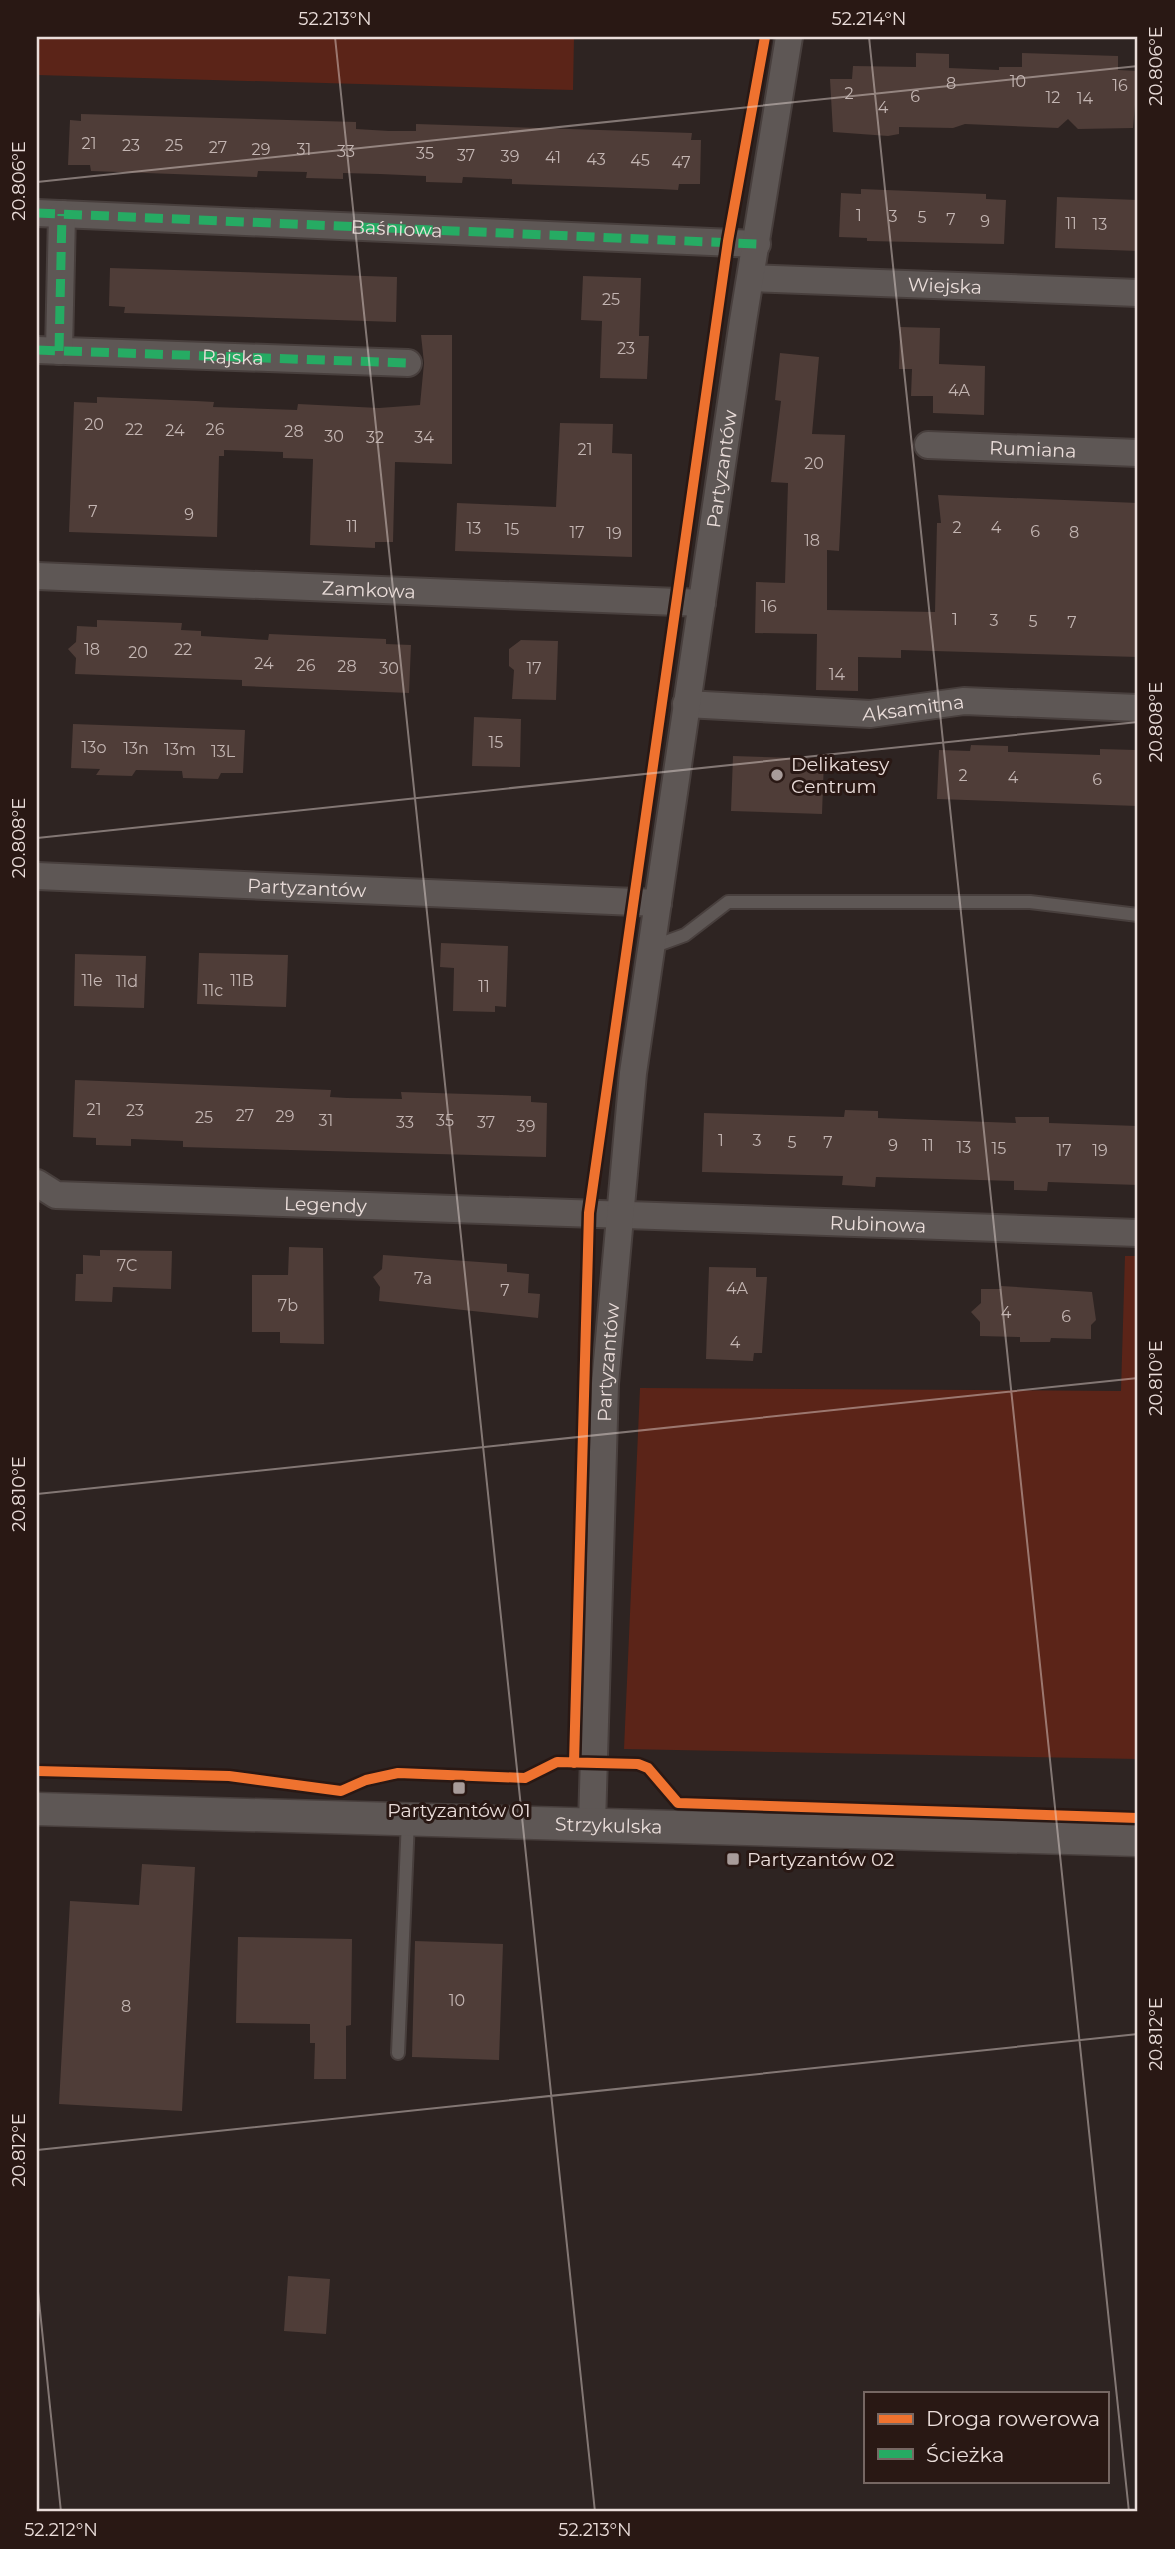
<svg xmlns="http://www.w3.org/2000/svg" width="1175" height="2549" font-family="Montserrat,sans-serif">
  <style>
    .green { fill: #5b2418 }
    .building { fill: #4f3d38 }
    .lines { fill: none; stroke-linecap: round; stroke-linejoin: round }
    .service-casing { stroke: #483f3d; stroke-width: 16 }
    .minor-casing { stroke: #483f3d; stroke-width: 30 }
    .tertiary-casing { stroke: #483f3d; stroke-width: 35 }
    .service { stroke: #5e5755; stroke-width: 12 }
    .minor { stroke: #5e5755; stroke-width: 26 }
    .tertiary { stroke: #5e5755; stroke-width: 32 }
    .quiet { stroke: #26ab63; stroke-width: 9; stroke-dasharray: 18 9; stroke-linecap: butt }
    .cycleway-casing { stroke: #291814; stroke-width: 15 }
    .cycleway { stroke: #ef722f; stroke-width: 10 }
    .ticks { fill: none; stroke: #eaddda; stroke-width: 2; stroke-opacity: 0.45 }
    .poi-dot { fill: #a89c9a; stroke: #291814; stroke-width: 2.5 }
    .labels { text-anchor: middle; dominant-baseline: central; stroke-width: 6; stroke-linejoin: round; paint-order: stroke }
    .number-label { font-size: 16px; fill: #c3b5b2 }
    .street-label { font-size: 19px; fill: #eaddda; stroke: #291814 }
    .poi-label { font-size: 19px; fill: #eaddda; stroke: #291814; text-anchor: start }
    .neatline { fill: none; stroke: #eaddda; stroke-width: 2.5 }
    .ticks-label { font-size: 18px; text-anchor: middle; fill: #eaddda }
  </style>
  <rect width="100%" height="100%" fill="#2e2422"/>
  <path class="green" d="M37 37H574L573 90 37 75Z
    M1125 1256H1138V1759L624 1749 640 1388 1121 1391Z"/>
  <path class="building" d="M916 53 949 54V68L999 70V67H1022V53L1118 56V70L1138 71 1133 128 1078 129 1068 119 1058 128 965 124 953 128 899 127V134L888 136 833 132 830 79H852L853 66 916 67Z
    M81 114 356 122V129L389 131H416V124L692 133 691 140H701L700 184H679L678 190 660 189 512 184V179L487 178 463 177 462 183 426 182V176L380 174 343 173V179L306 178 307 172 258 171 257 177 91 171 90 165H68L70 120 81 121Z
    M861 189 986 194V199L1006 200 1004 244 867 241V238L839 237 841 193 861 194Z
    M1057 197 1138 200V251L1055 248Z
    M110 268 397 277 396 322 124 313 125 307 109 306Z
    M583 276 641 278 639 336H649L647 379 600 378 602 321 581 320Z
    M900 327 940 328 939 364 985 366 984 415 933 413V396H911L912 369H899Z
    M421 335H452V464L395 462 393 542H375V548L310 545 313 459 283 458V452L224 450V456H219L217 537 69 532 74 402 97 403V397L196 401 214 402 213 407 297 410 298 404 379 408 420 405 424 363Z
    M780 353 819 357 812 434 845 435 839 551 827 550V610L935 612 937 523H941L938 495 1138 503V657L901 650V658L858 657V691L816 690 817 634 755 633 756 582 785 583 788 483 771 482 781 401 775 400Z
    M560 423 613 424 612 453 632 454V557L455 551 457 503 556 507Z
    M97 620 182 623 181 630 201 631V636L268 640 269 634 386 639V644L411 645 409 693 242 686V680L75 674 76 658 68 649 76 642 77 626 97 627Z
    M521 640 558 641 556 700 512 699 514 670 509 666V649Z
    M474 717 521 719 520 767 472 766Z
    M73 724 245 730 243 773H221L218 779 183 778 182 771 136 770 132 776 96 775 100 769 71 768Z
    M971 745 1008 746V752L1100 755V749L1136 750 1138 806 937 799 939 750 970 751Z
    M733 756 824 759 822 814 731 811Z
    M441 943 508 946 506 1007 495 1006V1012L453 1011 454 968 440 967Z
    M199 953 288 955 286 1007 197 1004Z
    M75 954 146 956 144 1008 74 1006Z
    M75 1080 331 1090 330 1097 347 1098 402 1099 401 1092 531 1096V1102L547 1103 546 1157 183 1147V1141L131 1139V1146L96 1145V1138L73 1137Z
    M845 1110 878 1111V1118L1016 1123 1015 1117H1049V1123L1138 1126V1185L1048 1182 1047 1191 1014 1190V1181L876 1177 875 1187 842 1185 843 1176 702 1172 704 1113 844 1117Z
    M289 1247 323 1248 324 1344 280 1343V1332H252V1275H288Z
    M100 1250 172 1251 171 1289 113 1287 112 1302 75 1301 76 1274H83V1255L100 1256Z
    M383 1255 507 1264V1272L529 1274 528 1293 540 1294 538 1318 379 1301 380 1287 373 1277 382 1269Z
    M709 1267 756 1268V1277H767L762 1353H754L753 1361 706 1359Z
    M1001 1286 1092 1292 1096 1320 1091 1325V1339L1051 1338 1050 1342H1020V1337L980 1336V1322L971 1312 981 1303V1289H1001Z
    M142 1864 195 1867 182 2111 59 2104 70 1901 139 1905Z
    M238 1937 352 1939 351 2025 346 2026V2079H314L315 2043H310V2024L236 2023Z
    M415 1941 503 1944 499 2060 412 2057Z
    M288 2276 330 2279 326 2334 284 2331Z"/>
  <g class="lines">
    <g class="service-casing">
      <path id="service" d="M652 947 685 935 728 902H1030L1138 915
        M398 2053 408 1820"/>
    </g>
    <g class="minor-casing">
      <g id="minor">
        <path id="s1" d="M37 213 757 244"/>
        <path id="s2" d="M751 278 1138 293"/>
        <path d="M37 350 408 363"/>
        <path d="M59 351 62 214"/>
        <path id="s3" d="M928 445 1138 453"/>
        <path id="s4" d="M37 576 702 603"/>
        <path id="s5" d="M686 704 870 714 964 701 1138 708"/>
        <path id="s6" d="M37 876 658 903"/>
        <path id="s7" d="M37 1183 56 1195 1138 1233"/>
        <path id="s8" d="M592 1824 605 1384 633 1073 743 321 789 37"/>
      </g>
    </g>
    <g class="tertiary-casing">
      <g id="tertiary">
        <path id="s9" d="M37 1809 1138 1840"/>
      </g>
    </g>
    <use href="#service" class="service"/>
    <use href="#minor" class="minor"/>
    <use href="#tertiary" class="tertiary"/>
    <g class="quiet">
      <path d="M37 213 757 244"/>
      <path id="s10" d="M37 350 408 363"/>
      <path d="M59 351 62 214"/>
    </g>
    <g class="cycleway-casing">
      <path id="cycleway" d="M574 1763 589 1213 728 241 765 37
        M37 1771 229 1776 341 1791 366 1780 398 1773 525 1778 557 1762 638 1764 648 1768 678 1803 1138 1818"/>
    </g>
    <use href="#cycleway" class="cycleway"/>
  </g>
  <path class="ticks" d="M335 37 595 2512M869 37 1129 2512M37 182 1138 66M37 838 1138 722M37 1494 1138 1378M37 2150 1138 2034M37 2282 61 2512"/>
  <g class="poi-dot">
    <circle cx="777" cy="775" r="7"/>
    <rect x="452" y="1781" width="14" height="14" rx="3.5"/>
    <rect x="726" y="1852" width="14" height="14" rx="3.5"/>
  </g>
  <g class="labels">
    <g class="number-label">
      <text x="1018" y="81">10</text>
      <text x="951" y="83">8</text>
      <text x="1120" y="85">16</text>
      <text x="849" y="93">2</text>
      <text x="915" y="96">6</text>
      <text x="1053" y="97">12</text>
      <text x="1085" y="98">14</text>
      <text x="883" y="107">4</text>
      <text x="89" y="143">21</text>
      <text x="131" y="145">23</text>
      <text x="174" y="145">25</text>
      <text x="218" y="147">27</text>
      <text x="261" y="149">29</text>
      <text x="304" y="149">31</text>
      <text x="346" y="151">33</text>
      <text x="425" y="153">35</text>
      <text x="466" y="155">37</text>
      <text x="510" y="156">39</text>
      <text x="553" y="157">41</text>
      <text x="596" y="159">43</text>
      <text x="640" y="160">45</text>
      <text x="681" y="162">47</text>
      <text x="859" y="215">1</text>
      <text x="893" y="216">3</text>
      <text x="922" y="217">5</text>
      <text x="951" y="219">7</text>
      <text x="985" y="221">9</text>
      <text x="1071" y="223">11</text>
      <text x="1100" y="224">13</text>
      <text x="611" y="299">25</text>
      <text x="626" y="348">23</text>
      <text x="959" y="390">4A</text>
      <text x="94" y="424">20</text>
      <text x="134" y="429">22</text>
      <text x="215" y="429">26</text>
      <text x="175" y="430">24</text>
      <text x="294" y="431">28</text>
      <text x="334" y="436">30</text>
      <text x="375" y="437">32</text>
      <text x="424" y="437">34</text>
      <text x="585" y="449">21</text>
      <text x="814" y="463">20</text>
      <text x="93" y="511">7</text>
      <text x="189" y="514">9</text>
      <text x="352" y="526">11</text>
      <text x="957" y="527">2</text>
      <text x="996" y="527">4</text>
      <text x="474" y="528">13</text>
      <text x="512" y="529">15</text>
      <text x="1035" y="531">6</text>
      <text x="577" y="532">17</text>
      <text x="1074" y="532">8</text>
      <text x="614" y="533">19</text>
      <text x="812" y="540">18</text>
      <text x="769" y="606">16</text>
      <text x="955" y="619">1</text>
      <text x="994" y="620">3</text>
      <text x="1033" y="621">5</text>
      <text x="1072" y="622">7</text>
      <text x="92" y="649">18</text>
      <text x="183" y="649">22</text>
      <text x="138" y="652">20</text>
      <text x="264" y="663">24</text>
      <text x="306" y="665">26</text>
      <text x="347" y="666">28</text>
      <text x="389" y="668">30</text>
      <text x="534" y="668">17</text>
      <text x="837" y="674">14</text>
      <text x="496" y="742">15</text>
      <text x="94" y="747">13o</text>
      <text x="136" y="748">13n</text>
      <text x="180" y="749">13m</text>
      <text x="223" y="751">13L</text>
      <text x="963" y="775">2</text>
      <text x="1013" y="777">4</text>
      <text x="1097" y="779">6</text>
      <text x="92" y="980">11e</text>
      <text x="242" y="980">11B</text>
      <text x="127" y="981">11d</text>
      <text x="484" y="986">11</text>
      <text x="213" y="990">11c</text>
      <text x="94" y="1109">21</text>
      <text x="135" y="1110">23</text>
      <text x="245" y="1115">27</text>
      <text x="285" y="1116">29</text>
      <text x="204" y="1117">25</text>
      <text x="326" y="1120">31</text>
      <text x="445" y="1120">35</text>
      <text x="405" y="1122">33</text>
      <text x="486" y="1122">37</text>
      <text x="526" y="1126">39</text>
      <text x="721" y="1140">1</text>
      <text x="757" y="1140">3</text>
      <text x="792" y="1142">5</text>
      <text x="828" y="1142">7</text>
      <text x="893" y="1145">9</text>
      <text x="928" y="1145">11</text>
      <text x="964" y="1147">13</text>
      <text x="999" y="1148">15</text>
      <text x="1064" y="1150">17</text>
      <text x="1100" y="1150">19</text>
      <text x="127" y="1265">7C</text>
      <text x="423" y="1278">7a</text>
      <text x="737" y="1288">4A</text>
      <text x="505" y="1290">7</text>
      <text x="288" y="1305">7b</text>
      <text x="1006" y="1312">4</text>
      <text x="1066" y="1316">6</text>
      <text x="735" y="1342">4</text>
      <text x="457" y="2000">10</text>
      <text x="126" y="2006">8</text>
    </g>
    <g class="street-label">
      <text stroke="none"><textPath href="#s1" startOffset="360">Baśniowa</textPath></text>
      <text stroke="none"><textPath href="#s2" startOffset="194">Wiejska</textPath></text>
      <text stroke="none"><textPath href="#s10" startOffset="196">Rajska</textPath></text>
      <text stroke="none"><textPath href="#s3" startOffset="105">Rumiana</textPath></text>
      <text stroke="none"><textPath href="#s8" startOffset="1363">Partyzantów</textPath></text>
      <text stroke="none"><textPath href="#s4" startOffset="332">Zamkowa</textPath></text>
      <text stroke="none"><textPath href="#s5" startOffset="228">Aksamitna</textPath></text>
      <text stroke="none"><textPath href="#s6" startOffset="270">Partyzantów</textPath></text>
      <text stroke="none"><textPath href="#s7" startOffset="292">Legendy</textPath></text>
      <text stroke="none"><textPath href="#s7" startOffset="845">Rubinowa</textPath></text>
      <text stroke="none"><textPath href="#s8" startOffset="462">Partyzantów</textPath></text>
      <text stroke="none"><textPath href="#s9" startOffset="572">Strzykulska</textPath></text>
    </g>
    <g class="poi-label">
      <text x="791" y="764">Delikatesy<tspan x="791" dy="22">Centrum</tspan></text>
      <text x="459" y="1810" text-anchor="middle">Partyzantów 01</text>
      <text x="747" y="1859">Partyzantów 02</text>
    </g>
  </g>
  <rect width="1175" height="2549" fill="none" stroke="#291814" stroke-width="77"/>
  <rect x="864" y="2392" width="245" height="91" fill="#291814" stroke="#766763" stroke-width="2"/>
  <rect x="878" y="2414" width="35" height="10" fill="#ef722f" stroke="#766763" stroke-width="2"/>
  <text x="926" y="2426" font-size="21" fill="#eaddda">Droga rowerowa</text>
  <rect x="878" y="2449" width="35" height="10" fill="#26ab63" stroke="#766763" stroke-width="2"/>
  <text x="926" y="2462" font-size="21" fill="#eaddda">Ścieżka</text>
  <rect x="38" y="38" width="1098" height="2472" class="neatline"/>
  <g class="ticks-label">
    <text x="335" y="25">52.213°N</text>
    <text x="869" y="25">52.214°N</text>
    <text transform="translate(1156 66) rotate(-90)" y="6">20.806°E</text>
    <text transform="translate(19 181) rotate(-90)" y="6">20.806°E</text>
    <text transform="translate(1156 722) rotate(-90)" y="6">20.808°E</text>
    <text transform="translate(19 838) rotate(-90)" y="6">20.808°E</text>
    <text transform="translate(1156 1378) rotate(-90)" y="6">20.810°E</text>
    <text transform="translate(19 1494) rotate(-90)" y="6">20.810°E</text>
    <text transform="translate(1156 2034) rotate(-90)" y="6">20.812°E</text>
    <text transform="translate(19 2150) rotate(-90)" y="6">20.812°E</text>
    <text x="61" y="2536">52.212°N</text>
    <text x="595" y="2536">52.213°N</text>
  </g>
</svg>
